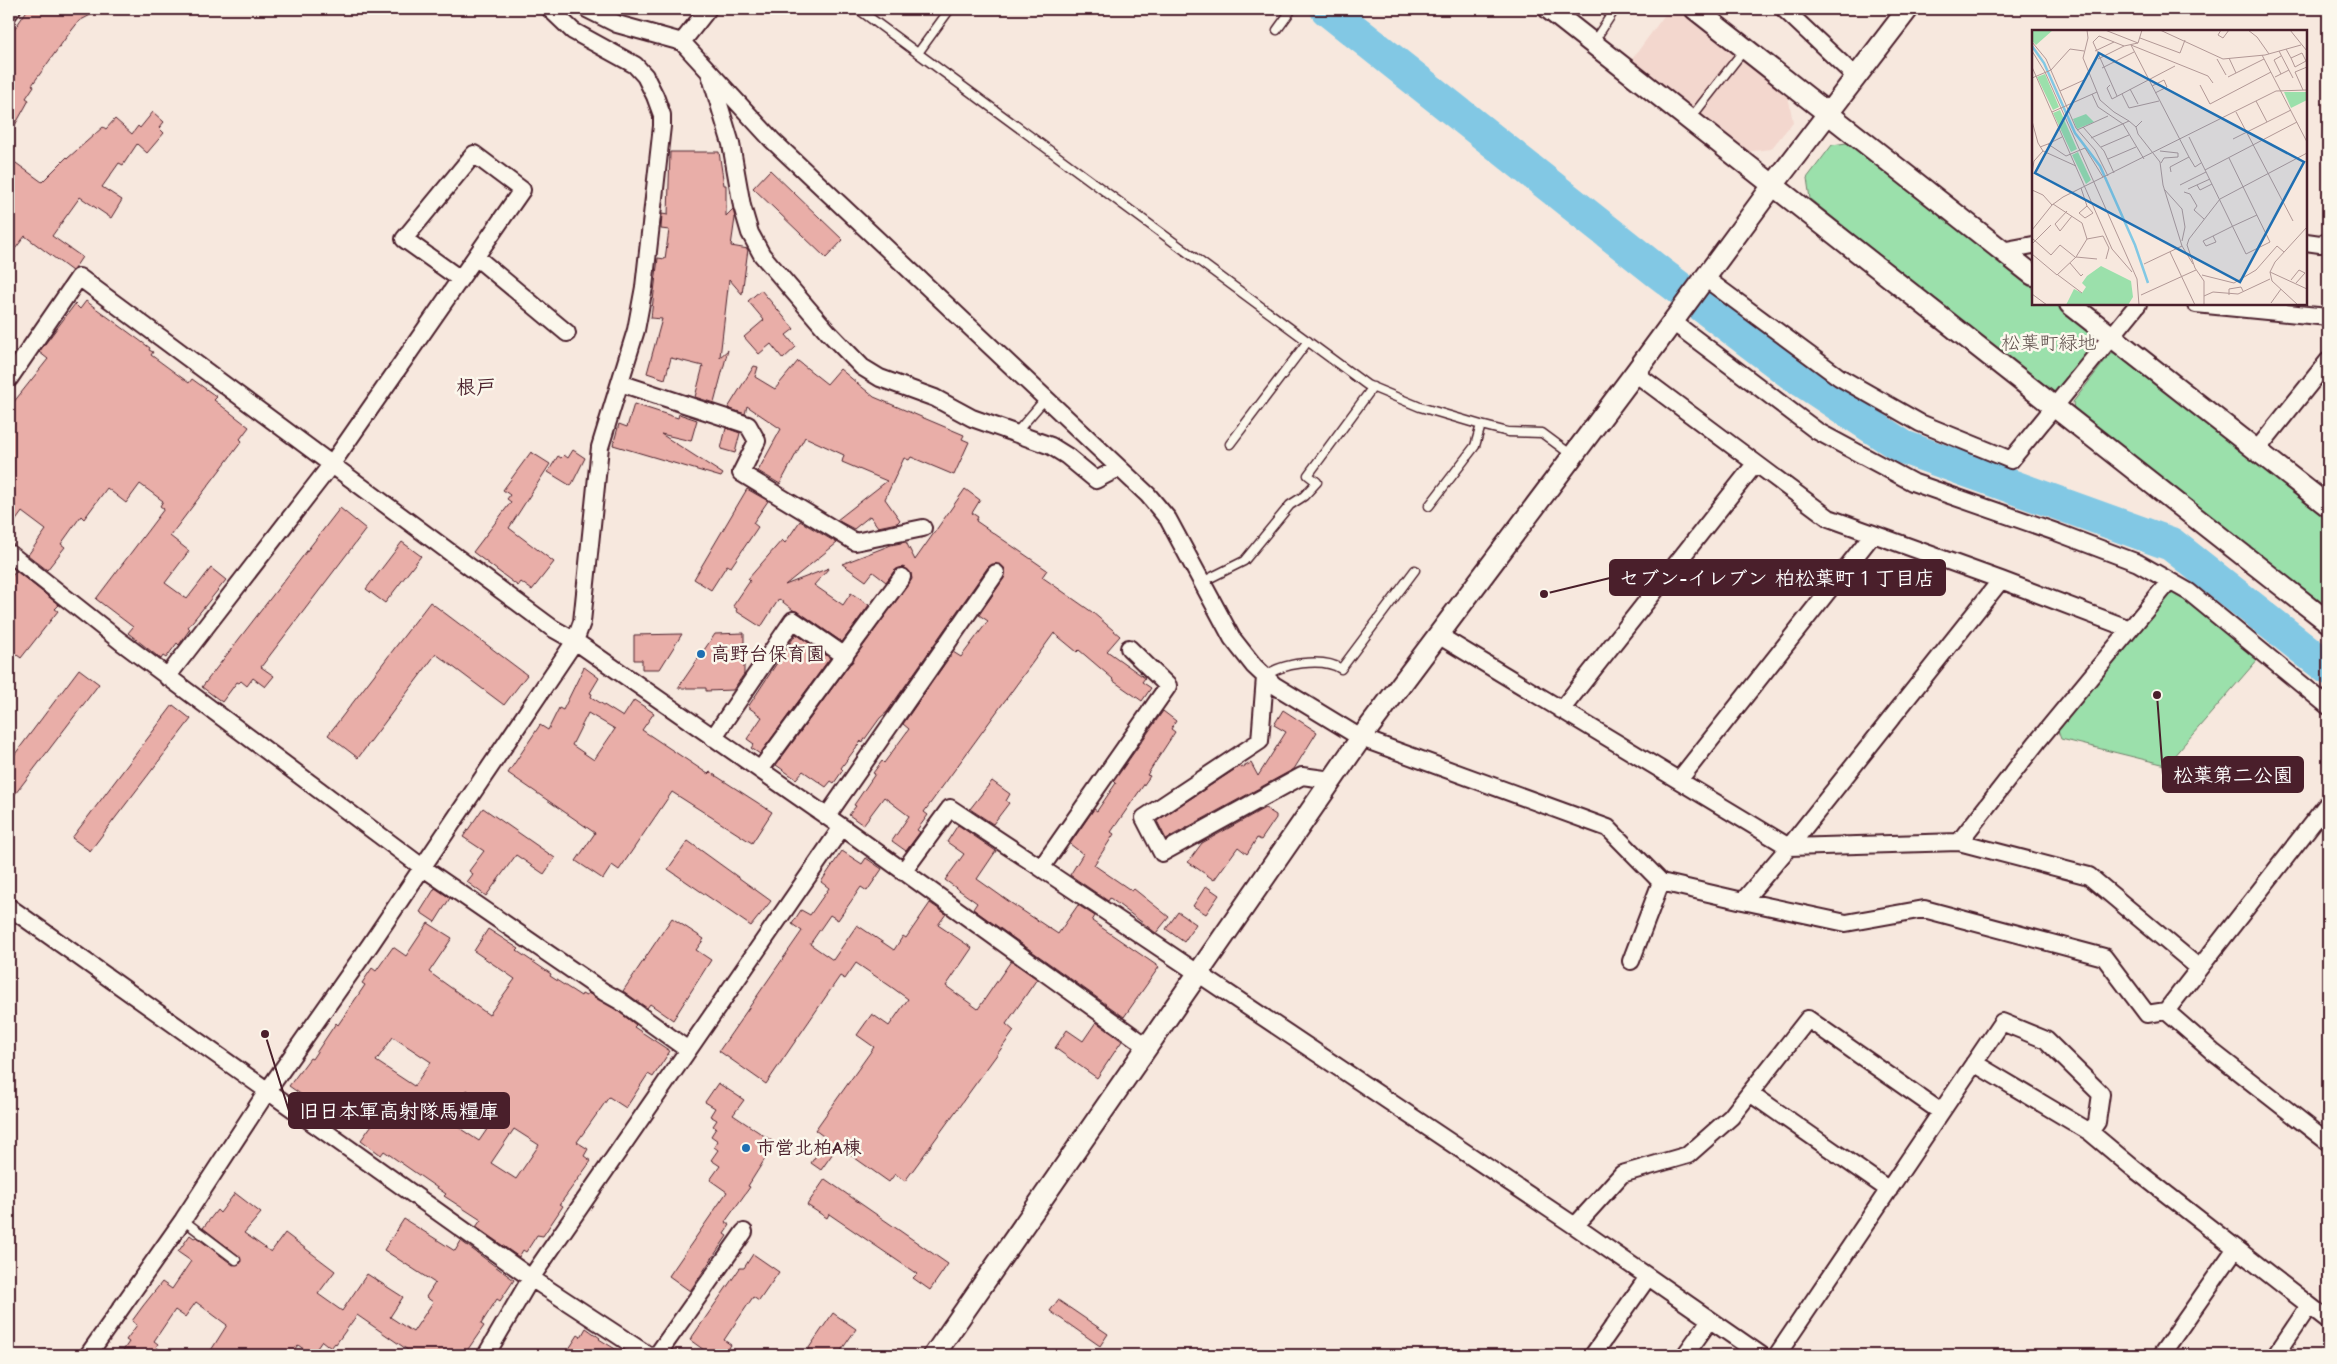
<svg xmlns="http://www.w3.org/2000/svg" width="2337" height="1364" font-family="'Comic Neue','Klee One',sans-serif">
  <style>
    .built { fill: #f3d7ce }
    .green { fill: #9be0ab; stroke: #72806b }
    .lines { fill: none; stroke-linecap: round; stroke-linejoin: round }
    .river { stroke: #82c8e4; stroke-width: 34 }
    .building { fill: #e9aea8; stroke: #4a1f2b; fill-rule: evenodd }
    .service-casing { stroke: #4a1f2b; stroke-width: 11 }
    .minor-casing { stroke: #4a1f2b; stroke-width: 20 }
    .tertiary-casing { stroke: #4a1f2b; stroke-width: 24 }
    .service { stroke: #fbf7ec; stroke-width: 8 }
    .minor { stroke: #fbf7ec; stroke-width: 16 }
    .tertiary { stroke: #fbf7ec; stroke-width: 20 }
    .poi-dot { fill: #1f6fb2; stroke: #fbf7ec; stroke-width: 2 }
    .labels { text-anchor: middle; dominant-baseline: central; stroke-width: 5; stroke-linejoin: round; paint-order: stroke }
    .park-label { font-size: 19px; fill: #5e4f4b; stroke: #fbf7ec }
    .poi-label { font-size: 19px; font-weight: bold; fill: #4a1f2b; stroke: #fbf7ec; text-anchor: start }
    .neighbourhood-label { font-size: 20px; font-weight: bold; fill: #4a1f2b; stroke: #fbf7ec }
    .inset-river { fill: none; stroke: #82c8e4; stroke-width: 2.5 }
    .inset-road { fill: none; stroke: #b29896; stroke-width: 1 }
    .view { fill: #1f6fb2; fill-opacity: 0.15; stroke: #1f6fb2; stroke-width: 2.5 }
    .inset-edge { fill: none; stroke: #4a1f2b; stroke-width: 2.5 }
    .leader { fill: none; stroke: #4a1f2b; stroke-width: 2 }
    .callout-dot { fill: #4a1f2b; stroke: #fbf7ec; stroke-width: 2 }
    .callout { fill: #4a1f2b; stroke: #4a1f2b; stroke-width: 2 }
    .callout-label { font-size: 20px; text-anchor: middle; font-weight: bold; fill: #fff }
  </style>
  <rect width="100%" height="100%" fill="#f7e8de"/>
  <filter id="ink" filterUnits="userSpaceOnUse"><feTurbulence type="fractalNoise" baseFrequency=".02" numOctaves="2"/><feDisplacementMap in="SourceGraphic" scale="10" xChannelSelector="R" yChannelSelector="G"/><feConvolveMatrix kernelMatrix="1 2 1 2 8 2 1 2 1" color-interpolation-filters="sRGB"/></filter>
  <g filter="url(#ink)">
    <path class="built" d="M1669 9H1681L1788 96 1793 122 1771 149 1745 152 1630 62Z"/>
    <path class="green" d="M1854 142 2033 283V304H2059L2097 334 2098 342 2059 391 2051 392 1810 199 1807 178 1832 145Z
      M2119 352 2328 515V612L2074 410 2073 402 2111 353Z
      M2172 589 2259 658 2166 765 2061 739 2058 731Z"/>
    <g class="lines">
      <path class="river" d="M1327 9 1657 271 1790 372 1903 447 2171 544 2328 668"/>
    </g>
    <path class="building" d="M28 9H102L79 21 65 39 32 85 34 86 26 98 29 100 9 136V37Z
      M153 112 164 122 159 128 164 133 147 153 137 144 123 165 119 163 102 187 122 200 111 218 80 197 52 236 82 257 74 269 72 271 25 236 9 257V158L42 182 67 157 68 158 103 127 106 129 115 119 132 134 138 126 140 128Z
      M670 152H719L724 185H726V216L733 209 735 218 731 246 748 249 742 294 729 279 720 357 728 350 714 403 695 397 703 366 671 358 665 379 647 373 662 319 651 318 658 258 665 259 669 230 661 229 662 214 668 215Z
      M770 170 843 240 826 258 753 188Z
      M761 290 794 329 786 335 796 347 783 359 771 344 759 354 744 337 764 320 748 301Z
      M86 301 150 348 149 350 153 352 151 355 189 383 192 379 217 397 214 400 249 427 240 439 242 441 170 536 189 551 165 583 187 599 211 568 226 580 188 627 190 629 179 645 177 643 166 658 163 656 161 659 128 633 133 627 96 599 164 509 160 506 163 501 140 484 126 503 107 488 84 519 81 516 61 544 65 547 47 570 28 555 46 530 22 512 9 530V408L48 359 39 352 75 304 80 309Z
      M798 361 827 384 840 369 874 397 964 435 962 439 969 442 954 475 911 457 909 460 904 458 885 499 900 520 897 523 878 527 870 516 854 529 837 520 887 481 842 462 844 455 805 437 780 484 758 471 781 429 747 406 745 414 728 408 754 366 758 367 755 377 775 389Z
      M634 404 678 418 679 414 697 420 691 441 661 434 723 474 721 477 613 445 619 424 627 427Z
      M726 428 740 433 735 453 721 449Z
      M573 450 585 458 571 486 548 472 558 456 561 458 564 455 568 458Z
      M531 452 550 464 509 528 554 562 532 590 521 582 518 586 473 552 511 502 507 499 510 495 503 490Z
      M747 489 768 501 753 523 758 527 731 567 727 565 711 590 694 579Z
      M965 489 980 500 972 513 978 517 976 521 1047 570 1042 577 1092 612 1120 636 1107 651 1145 678 1142 682 1151 688 1142 701 1112 680 1113 679 1079 650 1077 652 1054 633 924 812 928 815 917 830 920 832 906 851 892 841 909 816 884 797 863 825 849 815 856 806 854 805 875 774 873 773 882 761 884 763 909 729 903 724 953 652 961 657 988 621 979 615 1004 578 1005 569 1001 565 992 564 988 567 887 712 880 718 862 743 861 741 841 768 843 770 834 783 831 781 826 787 803 771 796 779 776 765 912 579 911 573 903 567 894 571 886 582 873 572 866 581 842 564 891 545 906 542 915 560Z
      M340 508 366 529 261 667 274 676 265 687 253 678 247 686 241 681 239 683 237 682 222 702 202 687Z
      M800 521 837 543 785 585 829 568 814 585 843 605 851 593 869 605 842 642 799 612 793 610 779 599 761 627 736 611 737 609 733 606 750 581 748 579 782 540 785 543Z
      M402 542 421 556 385 603 366 589Z
      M16 571 59 605 55 609 58 611 21 658 9 649V580Z
      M430 602 527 675 504 705 436 654 358 758 328 735Z
      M744 633V674L733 690 706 691V688H678L715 634Z
      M682 634 660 669H642V660H634V635Z
      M796 634 830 658 760 754 751 748 754 744 747 739 762 717 748 707Z
      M584 667 599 678 590 693 592 694 591 697 623 717 634 700 654 713 642 730 708 774 710 772 772 812 752 843 672 792 619 870 612 865 603 879 576 861 595 833 508 773 540 725 548 730 559 708 563 710ZM588 713 615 729 594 760 572 745Z
      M79 669 99 684 9 802V762Z
      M173 705 191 719 90 851 72 838Z
      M1283 710 1317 732 1294 769 1166 839 1157 821 1240 766 1241 768 1251 763 1258 776 1286 732 1274 725Z
      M1163 711 1176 721 1171 729 1175 732 1147 775 1150 776 1111 832 1114 834 1094 865 1132 891 1134 889 1169 917 1156 933 1110 898 1108 901 1070 875 1083 854 1070 844 1094 809 1097 811 1116 783 1114 781Z
      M992 781 1010 794 1006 801 1009 803 993 824 970 809Z
      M483 808 555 858 544 874 516 855 486 896 467 882 473 874 469 871 484 851 463 837Z
      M1265 808 1276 815V818L1261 840 1257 838 1247 854 1238 847 1214 880 1188 862 1202 843Z
      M958 825 996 851 977 879 1011 903 1058 934 1078 905 1095 916 1092 921 1159 967 1124 1017 973 909 977 903 945 880 964 854 947 842Z
      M688 841 771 901 751 926 668 869Z
      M842 851 862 864 866 858 882 869 867 891 861 887 838 920 830 915 810 944 833 960 857 925 894 950 903 936 906 938 930 903 946 914 938 925 972 948 946 986 978 1009 1011 961 1037 979 1006 1024 1014 1031 905 1181 895 1174 889 1182 838 1146 821 1170 811 1163 827 1139 815 1130 874 1047 857 1035 872 1014 889 1026 908 999 890 986 856 963 845 979 840 976 766 1084 719 1051 802 931 792 924 801 910 810 915 829 888 821 882Z
      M1206 886 1219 895 1206 914 1193 906Z
      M435 888 450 898 435 922 420 912Z
      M1178 912 1196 924 1184 942 1166 929Z
      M672 918 704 939 696 950 711 960 673 1020 650 1004 647 1008 623 991Z
      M428 923 452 938 429 972 489 1015 515 979 474 951 488 929 519 949 517 951 551 974 550 976 581 996 582 994 586 996 588 993 615 1009 636 1025 634 1027 670 1051 653 1077 648 1074 626 1108 609 1097 577 1142 588 1149 584 1156 591 1161 560 1204 563 1206 543 1236 537 1235 526 1252 523 1250 519 1257 476 1227 481 1220 444 1196 446 1194 384 1151 381 1155 361 1140 374 1122 337 1096 326 1112 289 1086 310 1058 312 1059 336 1023 338 1025 365 985 362 983 372 968 376 971 393 947 406 956ZM393 1037 431 1062 414 1086 376 1061ZM467 1090 492 1107 490 1111 497 1115 479 1141 447 1120ZM514 1129 539 1145 516 1179 491 1163Z
      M1096 1022 1122 1041 1097 1078 1055 1048 1067 1030 1083 1041Z
      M718 1083 744 1100 733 1115 775 1143 748 1186 750 1187 725 1222 730 1225 724 1234 727 1236 690 1291 669 1276 727 1192 710 1180 720 1166 711 1160 718 1150 714 1147 718 1141 711 1136 716 1128 713 1126 717 1120 710 1116 715 1108 705 1102Z
      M825 1179 948 1264 930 1290 913 1278 917 1274 829 1214 827 1218 807 1205Z
      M235 1193 261 1213 244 1233 271 1252 285 1233 335 1271 318 1294 342 1311 367 1274 403 1297 390 1317 413 1332 433 1302 426 1297 435 1283 384 1250 404 1219 455 1251 461 1241 514 1280 500 1301 497 1299 481 1324 484 1326 464 1355H415L357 1315 336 1344 335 1343 331 1348 322 1341 312 1355 298 1345 290 1355H208L227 1325 196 1302 185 1317 175 1310 154 1341 158 1344 156 1347 167 1355H120L129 1342 126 1340 137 1325 132 1321 143 1306 162 1282 172 1289 191 1261 178 1252 190 1235 194 1238 196 1237 233 1265 241 1263 239 1256 203 1228 217 1210 220 1213Z
      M753 1254 779 1272 759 1301 753 1297 724 1340 731 1345 724 1355H711L690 1340 740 1268H744Z
      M1058 1300 1108 1334 1100 1346 1050 1311Z
      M833 1313 856 1329 838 1355H804Z
      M586 1328 600 1338 599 1339 625 1355H565L578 1335 581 1337Z"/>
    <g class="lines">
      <g class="service-casing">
        <path id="service" d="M858 9 1367 385 1420 407 1481 425 1508 432 1542 433 1573 456
          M1277 30 1290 12 1288 9
          M1593 43 1615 9
          M918 53 950 9
          M1690 119 1744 50
          M1015 434 1046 398
          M1230 444 1308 341
          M1429 506 1475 446 1481 425
          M1202 582 1244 561 1290 505 1304 496 1317 482 1308 475 1373 387
          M1265 677C1279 663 1324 657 1341 669L1415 570
          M183 1220 236 1260"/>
      </g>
      <g class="minor-casing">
        <path id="minor" d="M587 9 617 24 682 42 772 140 1148 495 1168 519 1232 638 1254 666 1274 685 1361 738 1608 828 1661 882 1631 961
          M1784 9 1857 78
          M9 13 12 9
          M682 42 708 9
          M710 74 731 144 742 206 750 233 762 255 828 332 862 367 880 378 935 398 972 418 1051 446 1067 456 1096 480 1119 468
          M2306 242 2320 244 2328 242
          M2001 251 2033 245
          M476 257 567 333
          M1705 278 1839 377 1920 423 2011 460 2138 304
          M2196 304 2328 317
          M1673 322 1817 431 1912 482 2056 532 2138 563 2189 592 2328 706
          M1635 373 1829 518 2001 580 2130 629
          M9 379 79 277 552 628 575 641 842 827 1148 1047
          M620 383 748 425 757 441 741 473 855 542 923 528
          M2256 451 2328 361
          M9 553 120 641 422 867 604 992 620 1001 688 1050
          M1438 635 1789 847 1959 842 2089 876 2199 968
          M1129 648 1168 686 1041 868 1575 1226 1761 1355
          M167 677 331 465 522 190 474 154 404 239 460 279
          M1265 677 1260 741 1144 818 1162 853 1302 776 1332 780
          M1561 710 1755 464
          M713 738 793 620 845 656
          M760 770 902 577
          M1679 780 1873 534
          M2328 803 2166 1011 2213 1052 2328 1142
          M827 816 996 573
          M1959 842 2037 742 2169 582
          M903 872 950 808 1041 868
          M1661 882 1743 901 1789 847 2001 580
          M1743 901 1846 923 1924 909 2104 957 2147 1014 2166 1011
          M9 907 531 1278 648 1355
          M1974 1063 2090 1132 2133 1168 2328 1320
          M1750 1093 1889 1190
          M1575 1226 1622 1174 1688 1155 1731 1117 1808 1019 1941 1112
          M88 1355 183 1220 268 1090 370 945 575 641 582 622 600 447 636 330 644 287 662 126V115L655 96 645 76 635 65 573 31 550 9
          M486 1355 531 1278 842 827
          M657 1355 744 1232
          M1593 1355 1648 1277
          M1685 1355 1710 1320
          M1777 1355 2002 1022 2046 1040 2101 1094 2097 1122 2090 1132
          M2161 1355 2236 1248
          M2276 1355 2309 1306"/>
      </g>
      <g class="tertiary-casing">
        <path id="tertiary" d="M1549 9 2328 622
          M1695 9 2033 275
          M2070 304 2328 506
          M934 1355 1361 738 1635 373 1774 184 1908 9"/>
      </g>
      <use href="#service" class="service"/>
      <use href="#minor" class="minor"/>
      <use href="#tertiary" class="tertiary"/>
    </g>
  </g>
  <g class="poi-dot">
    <circle cx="701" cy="654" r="5"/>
    <circle cx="746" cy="1148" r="5"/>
  </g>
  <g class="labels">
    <g class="park-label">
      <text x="2049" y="343">松葉町緑地</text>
    </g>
    <g class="poi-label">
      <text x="711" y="654">高野台保育園</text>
      <text x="756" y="1148">市営北柏A棟</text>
    </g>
    <g class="neighbourhood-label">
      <text x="476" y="387">根戸</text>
    </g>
  </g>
  <g transform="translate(2032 30)">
    <rect width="275" height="275" fill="#f7e8de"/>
    <path d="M0 0H21L4 15 0 11ZM13 44 27 77 21 80 5 47ZM252 62H275V70L259 78ZM28 80 45 119 39 122 21 83ZM54 84 62 92 45 99 41 89ZM46 122 59 150 54 154 40 125ZM69 236 99 251 101 267 96 275H34L42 259 50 263 54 257 50 253 55 246Z" fill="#9be0ab"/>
    <path class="inset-river" d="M0 16 12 33 43 103 68 136 103 215 116 253"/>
    <path class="inset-road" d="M73 0 106 13M128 0 191 29 233 25 269 15M189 0 186 5 191 8 197 0M216 0 225 7 237 24M258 0 275 21M108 8 148 23 153 10M0 12 14 29 44 98 63 120 76 146M99 15 157 127 138 137 139 142M99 15 176 46 181 53M254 19 259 28 263 37 274 31 270 23 259 28M0 21 13 42 105 249 107 275M63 21 82 12M247 21 261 48M230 25 275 112M249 26 242 30 249 44M197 28 204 43M66 29 92 16 106 13 110 0M185 29 194 45M0 37 80 219 100 242M70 38 102 22M196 47 232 29M243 47 257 40M0 48 19 40 38 19 52 21M78 55 75 58 80 69 143 36M168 55 178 74 239 42M120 56 132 50 135 57 123 63M98 59 106 74M271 60 263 42 275 37M28 61 52 50M65 62 68 70 82 82 97 91M60 64 66 77 91 94 112 129M90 64 97 78 127 71M85 66 61 12 67 6 92 16M224 71 235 92 259 80M20 82 65 62 51 28 56 8 55 0M204 82 261 191M0 91 6 113 11 121 2 131 0 143M110 91 104 97 106 104 128 132 131 155 150 216 161 234M51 97 72 121 82 143M45 100 76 86M157 107 214 224 238 212 197 128M59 108 97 91 104 97M201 109 235 92M16 114 30 107M8 117 16 114 34 126 53 118 71 147M69 117 97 105M11 121 44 136M128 121 146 123V127L132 128 129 133M157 127 163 137 169 133M76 129 104 117M173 140 265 92M148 155 174 142M165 155 168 160 180 154M49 158 55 176 47 183 53 188 61 183 55 176M132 159 150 179 153 197 150 211M156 159 178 149M0 160 11 165 20 175M152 162 158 164 165 176 162 180 172 189M35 181 23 194 28 201 40 186M0 200 20 175 31 167 244 61 275 60M181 206 184 212 174 216 171 211 201 196 225 185M0 208 19 225 28 215 43 227M55 209 71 206 77 218 74 229M0 214 19 195M138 222 163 275M0 224 25 245 44 227 55 209 50 193 21 174M44 227 65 229M38 233 49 246 51 244M112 234 150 216M238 242 243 232 275 197M26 245 50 263M170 245 202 253 224 240 245 216 252 222M259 250 267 240 273 243 264 253M0 264 15 275M109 265 164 240M197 265V259L209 257 211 261M172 266 181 262 206 264 238 249M239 273 249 259M172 275V251L163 238 155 215 157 209 188 169 275 123M196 275H215M266 275 240 251 238 242 275 259"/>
    <path class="view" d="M67 23 272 132 208 252 3 143Z"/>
    <rect width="275" height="275" class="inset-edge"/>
  </g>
  <path class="leader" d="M1544 594L1610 578M2157 695L2163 775M265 1034L289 1111"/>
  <g class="callout-dot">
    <circle cx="1544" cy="594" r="5"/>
    <circle cx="2157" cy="695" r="5"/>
    <circle cx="265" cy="1034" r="5"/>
  </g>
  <g class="callout">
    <rect x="1610" y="560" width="335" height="35" rx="5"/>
    <rect x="2163" y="757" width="140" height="35" rx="5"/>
    <rect x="289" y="1093" width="220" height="35" rx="5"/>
  </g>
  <g class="callout-label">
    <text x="1777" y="585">セブン-イレブン 柏松葉町１丁目店</text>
    <text x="2233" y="782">松葉第二公園</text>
    <text x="399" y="1118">旧日本軍高射隊馬糧庫</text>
  </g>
  <rect width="2337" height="1364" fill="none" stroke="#fbf7ec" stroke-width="30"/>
  <rect x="15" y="15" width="2307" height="1334" fill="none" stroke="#4a1f2b" stroke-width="2" filter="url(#ink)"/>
</svg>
